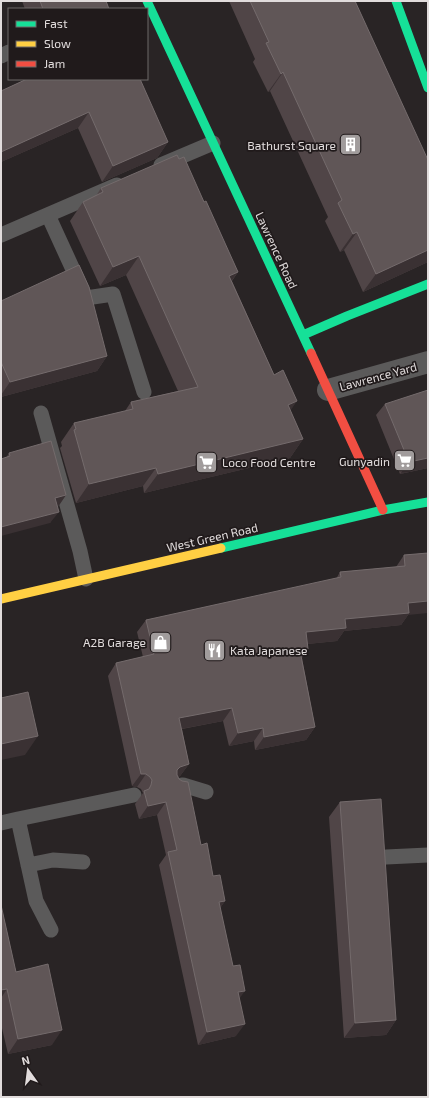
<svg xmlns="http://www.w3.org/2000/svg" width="429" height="1098" viewBox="0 0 429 1098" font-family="'Exo 2',sans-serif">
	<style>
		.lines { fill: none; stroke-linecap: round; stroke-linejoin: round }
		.lane { stroke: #5b5a5a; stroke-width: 15 }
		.street { stroke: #5b5a5a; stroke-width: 22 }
		.fast { stroke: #16e098; stroke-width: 9 }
		.slow { stroke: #ffcf43; stroke-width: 9 }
		.jam { stroke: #f24e42; stroke-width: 9 }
		.wall { fill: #504547 }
		.shaded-wall { fill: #3a3133 }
		.building { fill: #605657; stroke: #746b6c }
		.labels { text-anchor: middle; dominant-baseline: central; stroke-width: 3.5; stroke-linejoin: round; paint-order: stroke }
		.poi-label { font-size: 12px; fill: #e1dcdc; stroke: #201a1b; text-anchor: end }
		.street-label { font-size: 12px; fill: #e1dcdc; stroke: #201a1b }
	</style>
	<rect width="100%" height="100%" fill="#292425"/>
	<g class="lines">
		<path class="lane" d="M1 56 9 52
			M161 165 213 143
			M48 215 86 298 113 294 144 392
			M1 235 117 185
			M41 413 80 551 86 579
			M177 786 183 785 206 792
			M18 819 134 795
			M1 823 18 819 36 901 51 930
			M386 857 428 855
			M28 865 53 860 83 862"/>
		<path class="street" d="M328 390 428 362"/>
		<path class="fast" d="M147 1 311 353
			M396 1 428 88
			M303 335 347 316 428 284
			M221 548 383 510 428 502"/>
		<path class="slow" d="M1 599 221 548"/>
		<path class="jam" d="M311 353 383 510"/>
	</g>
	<path class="wall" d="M22 1H106L109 9H25Z
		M229 1H355L428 262 363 292 344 250 340 252 325 221 328 217 270 91 268 92 253 62 255 59Z
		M27 79 168 142 157 158 102 182 78 128 1 162V91Z
		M179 159 204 202 238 272 232 281 303 439 290 458 144 493 143 486 76 503 60 448 62 446 61 442 74 423 125 411 131 402 178 391 126 275 100 286 70 221 83 202 96 196 101 188Z
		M1 301 107 356 97 371 1 397Z
		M385 404 428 468 400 474 376 415Z
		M9 453 66 495 57 507 50 523 6 458Z
		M428 553 408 615 401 625 344 631 337 641 307 644 302 658 315 727 306 740 255 750 254 741 229 746 223 721 182 729 189 764 180 776 178 777 201 845 213 876 225 901 220 908 240 999 236 1036 198 1045 159 865 166 855 157 815 139 819 135 804 143 793 141 789 137 787 132 786 108 676 116 663 143 657 137 632 146 620 336 579 340 572 396 567 404 555Z
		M340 802 396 1020 386 1035 344 1038 329 817Z
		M1 905 16 972 52 1045 8 1054 1 1024Z"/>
	<path class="shaded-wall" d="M283 72 270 91 268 92 281 74Z
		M89 112 78 128 1 162V152Z
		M168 142 157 158 102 182 113 166Z
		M357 232 344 250 340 252 353 234Z
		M428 250V262L363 292 376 274Z
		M139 256 126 275 100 286 113 267Z
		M238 272 224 291 229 276Z
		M107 356 97 371 1 397V395L10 382Z
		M297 401 284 420 288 405Z
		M303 439 290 458 144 493 158 474Z
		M428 458V468L400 474 409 462Z
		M156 468 143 486 76 503 89 484Z
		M66 495 58 507 47 510 55 498Z
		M59 512 50 523 1 536V527Z
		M428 601V613L408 615 401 625 344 631 337 641 297 645 306 632 345 619 408 603Z
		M308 649 299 662 300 651Z
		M232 708 223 721 170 731 179 718Z
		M315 727 306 740 255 750 264 737Z
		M263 728 254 741 229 746 238 733Z
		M38 736 25 755 1 760V744Z
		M189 764 180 776 171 779 180 767Z
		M141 774H146L137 787 132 786Z
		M166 802 157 815 139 819 148 806Z
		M225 901 217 913 219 902Z
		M7 989 1 998V990Z
		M245 991 236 1003 238 992Z
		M396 1020 386 1035 344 1038 355 1023Z
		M245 1024 236 1036 198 1045 207 1032Z
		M62 1030 52 1045 8 1054 18 1039Z"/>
	<path class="building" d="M40 1H106L109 9H43Z
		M250 1H355L428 160V250L376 274 357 232 353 234 338 203 342 200 283 72 281 74 266 43 269 42Z
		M27 79H140L168 142 113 166 89 112 1 152V91Z
		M177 155 179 159 184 157 204 202 206 201 238 272 229 276 274 375 283 370 297 401 288 405 303 439 158 474 156 468 89 484 74 430 76 429 74 423 133 409 131 402 198 387 139 256 113 267 83 202 103 192 101 188Z
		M79 265 89 287 107 356 10 382 1 362V301Z
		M428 390V458L409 462 385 404Z
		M51 441 66 495 55 498 59 512 1 527V459L10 456 9 453Z
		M428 553V601L408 603 409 613 345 619 346 628 306 632 308 649 300 651 315 727 264 737 263 728 238 733 232 708 179 718 189 764 180 767 177 770V775L179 779 182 781 188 782 201 845 207 843 213 876 220 875 225 901 219 902 233 966 240 965 245 991 238 992 245 1024 207 1032 168 852 177 850 166 802 148 806 144 791 149 789 151 785 152 780 150 777 146 774H141L116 663 154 654 146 620 341 577 340 572 405 566 404 555Z
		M28 692 38 736 1 744V698Z
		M381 799 396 1020 355 1023 340 802Z
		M1 905 16 972 48 964 62 1030 18 1039 7 989 1 990Z"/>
	<defs>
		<symbol id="building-square" viewBox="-11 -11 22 22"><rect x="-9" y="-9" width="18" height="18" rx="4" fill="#a19c9c" stroke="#201a1b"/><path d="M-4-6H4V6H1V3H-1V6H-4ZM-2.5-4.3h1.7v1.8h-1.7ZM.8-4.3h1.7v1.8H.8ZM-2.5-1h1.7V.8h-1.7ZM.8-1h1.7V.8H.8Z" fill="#fff"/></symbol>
		<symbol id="supermarket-square" viewBox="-11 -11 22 22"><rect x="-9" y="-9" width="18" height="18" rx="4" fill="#a19c9c" stroke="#201a1b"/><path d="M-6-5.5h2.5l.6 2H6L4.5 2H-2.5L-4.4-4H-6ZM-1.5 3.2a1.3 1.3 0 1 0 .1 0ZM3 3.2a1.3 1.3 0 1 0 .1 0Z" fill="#fff"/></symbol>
		<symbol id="shop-square" viewBox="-11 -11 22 22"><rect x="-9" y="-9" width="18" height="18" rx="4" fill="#a19c9c" stroke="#201a1b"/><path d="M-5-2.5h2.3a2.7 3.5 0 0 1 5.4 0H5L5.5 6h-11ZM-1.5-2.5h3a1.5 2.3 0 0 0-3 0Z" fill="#fff"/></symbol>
		<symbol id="restaurant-square" viewBox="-11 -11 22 22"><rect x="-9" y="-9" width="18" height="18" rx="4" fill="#a19c9c" stroke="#201a1b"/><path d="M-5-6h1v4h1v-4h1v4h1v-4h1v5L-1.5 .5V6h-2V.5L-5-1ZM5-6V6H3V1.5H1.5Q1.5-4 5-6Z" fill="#fff"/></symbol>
	</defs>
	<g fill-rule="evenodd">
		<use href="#building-square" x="338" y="132" width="25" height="25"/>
		<use href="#supermarket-square" x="392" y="448" width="25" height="25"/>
		<use href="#supermarket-square" x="194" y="450" width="25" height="25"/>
		<use href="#shop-square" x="148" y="630" width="25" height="25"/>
		<use href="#restaurant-square" x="202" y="638" width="25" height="25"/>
	</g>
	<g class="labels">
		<g class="poi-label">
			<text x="336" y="145">Bathurst Square</text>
			<text x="390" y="461">Gunyadin</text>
			<text x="222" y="462" text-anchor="start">Loco Food Centre</text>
			<text x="146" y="642">A2B Garage</text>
			<text x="230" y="650" text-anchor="start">Kata Japanese</text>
		</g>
		<g class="street-label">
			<text transform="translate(277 250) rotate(65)">Lawrence Road</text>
			<text transform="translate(378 376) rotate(-15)">Lawrence Yard</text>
			<text transform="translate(212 537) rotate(-13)">West Green Road</text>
		</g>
	</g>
	<rect width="429" height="1098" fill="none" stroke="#e1dcdc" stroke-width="4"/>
	<rect x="8" y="8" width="140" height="72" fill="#201a1b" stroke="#6d6868"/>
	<rect x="16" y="21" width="20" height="6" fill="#16e098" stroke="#6d6868"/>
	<text x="44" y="28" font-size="12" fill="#e1dcdc">Fast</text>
	<rect x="16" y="41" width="20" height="6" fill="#ffcf43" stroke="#6d6868"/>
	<text x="44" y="48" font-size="12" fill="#e1dcdc">Slow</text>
	<rect x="16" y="61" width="20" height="6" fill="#f24e42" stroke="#6d6868"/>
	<text x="44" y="68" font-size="12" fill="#e1dcdc">Jam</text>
	<g transform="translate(28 1070) rotate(346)" stroke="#201a1b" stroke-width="3" paint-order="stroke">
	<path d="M0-3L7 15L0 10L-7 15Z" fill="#e1dcdc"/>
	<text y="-6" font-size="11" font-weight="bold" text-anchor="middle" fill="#e1dcdc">N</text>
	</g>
</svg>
